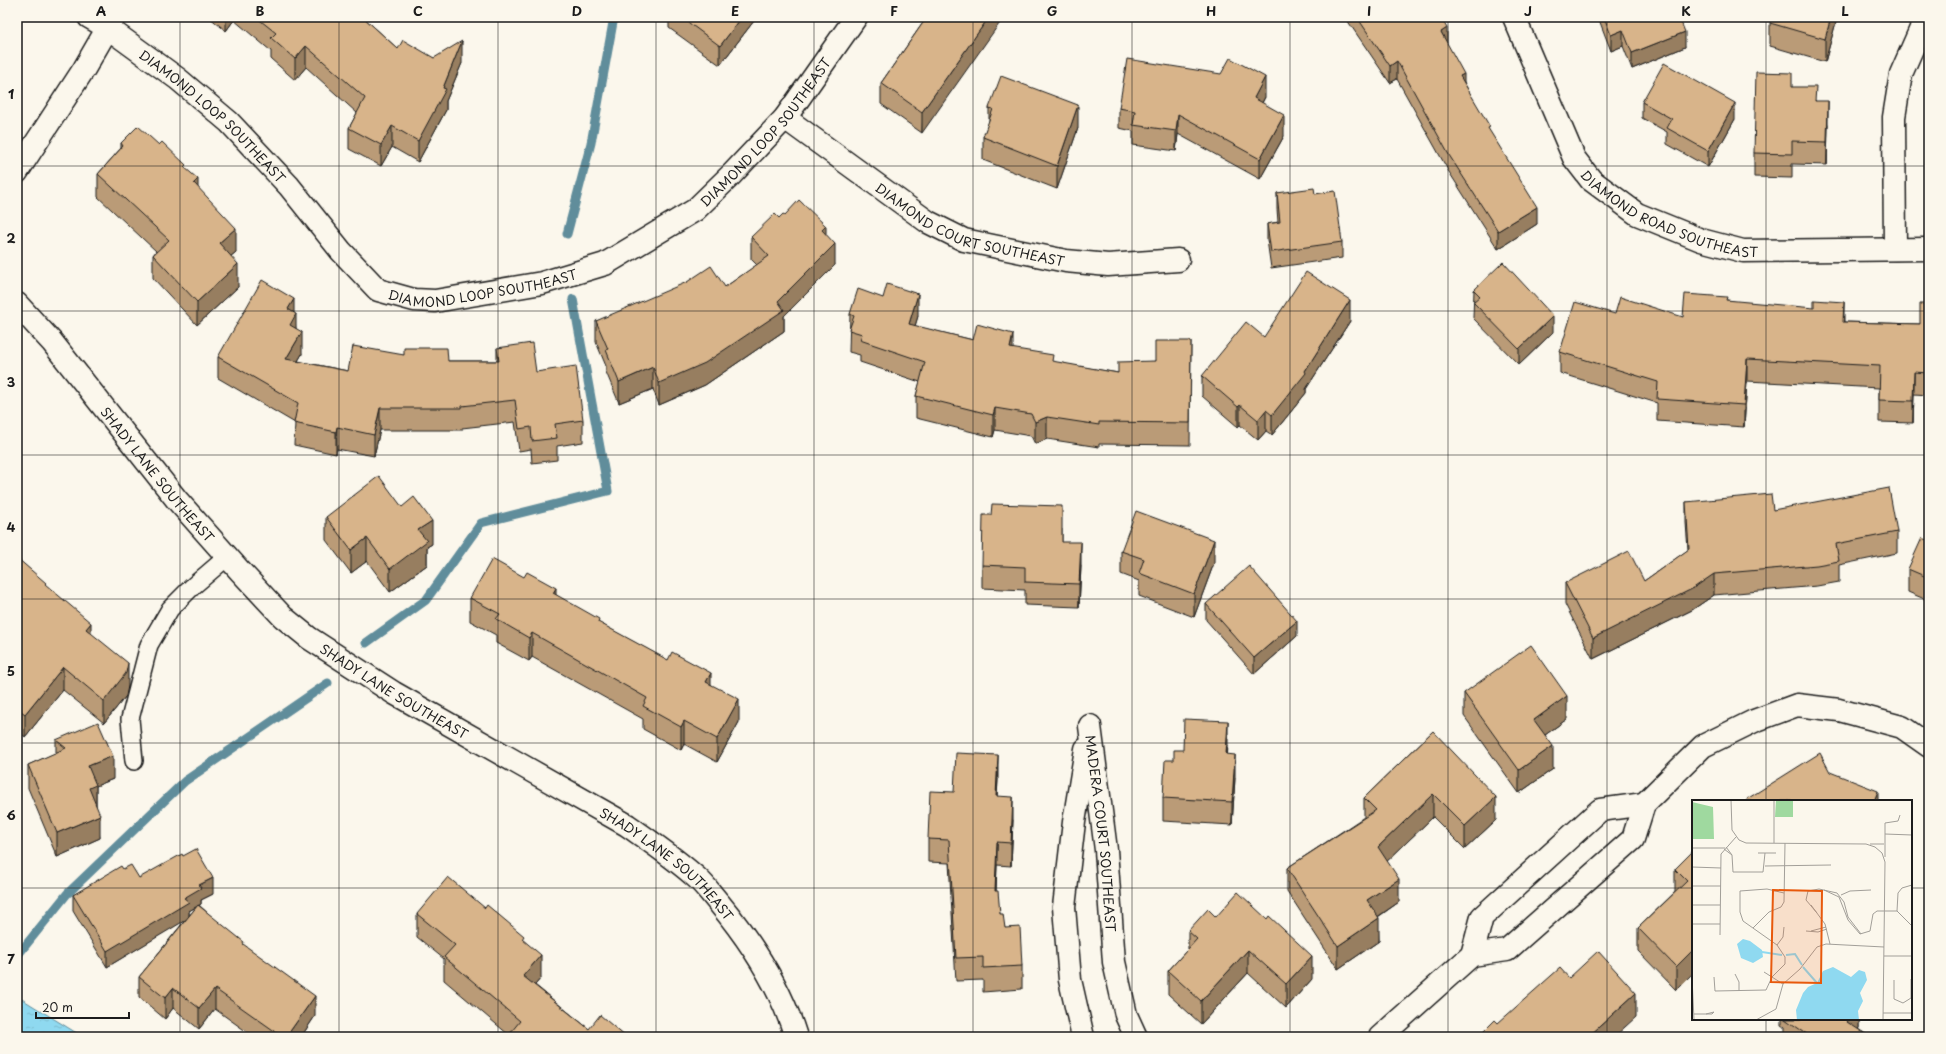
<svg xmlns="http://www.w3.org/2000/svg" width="1946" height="1054" viewBox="0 0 1946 1054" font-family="'Playpen Sans',sans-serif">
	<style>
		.water { fill: url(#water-ripples); stroke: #618d9b }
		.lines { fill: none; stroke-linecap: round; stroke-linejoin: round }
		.stream { stroke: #618d9b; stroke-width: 9 }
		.lane-casing { stroke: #1c1c1c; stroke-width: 20 }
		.street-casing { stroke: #1c1c1c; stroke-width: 25 }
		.secondary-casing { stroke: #1c1c1c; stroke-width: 25 }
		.lane { stroke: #fbf7ec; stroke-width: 17 }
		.street { stroke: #fbf7ec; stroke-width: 22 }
		.secondary { stroke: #fbf7ec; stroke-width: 22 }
		.wall { fill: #ba9b77; stroke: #1c1c1c; fill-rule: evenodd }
		.shaded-wall { fill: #977e61; stroke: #1c1c1c }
		.building { fill: #d8b48a; stroke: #1c1c1c }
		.grid { fill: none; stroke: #1c1c1c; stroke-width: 1; stroke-opacity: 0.55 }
		.labels { text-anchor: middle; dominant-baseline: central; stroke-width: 3; stroke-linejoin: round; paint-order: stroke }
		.street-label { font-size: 13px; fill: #1c1c1c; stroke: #fbf7ec }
		.inset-river { fill: none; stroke: #8fd9f0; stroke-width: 2 }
		.inset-road { fill: none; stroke: #a29f99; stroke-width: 1 }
		.view { fill: #e8590c; fill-opacity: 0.15; stroke: #e8590c; stroke-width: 2 }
		.inset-edge { fill: none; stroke: #1c1c1c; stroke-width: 2 }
		.neatline { fill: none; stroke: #1c1c1c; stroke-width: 1.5 }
		.grid-label { font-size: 13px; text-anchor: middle; font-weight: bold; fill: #1c1c1c }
	</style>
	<defs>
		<pattern id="water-ripples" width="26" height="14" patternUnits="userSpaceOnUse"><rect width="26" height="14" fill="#8fd9f0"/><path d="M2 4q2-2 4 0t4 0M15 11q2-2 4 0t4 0" fill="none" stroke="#7bbacd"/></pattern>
	</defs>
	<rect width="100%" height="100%" fill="#fbf7ec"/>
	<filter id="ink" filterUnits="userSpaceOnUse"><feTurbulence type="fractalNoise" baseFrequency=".025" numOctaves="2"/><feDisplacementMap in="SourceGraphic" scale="8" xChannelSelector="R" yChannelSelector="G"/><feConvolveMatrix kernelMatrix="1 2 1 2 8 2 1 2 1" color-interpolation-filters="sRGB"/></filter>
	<g filter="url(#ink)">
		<path class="water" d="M17 996 83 1037H17Z"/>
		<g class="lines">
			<path class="stream" d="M567 234 591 143 614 17
				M366 643 426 600 481 523 608 491 573 299
				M17 956 67 894 185 781 328 683"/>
			<defs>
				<path id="lane" d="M134 761 130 719 149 645 170 609 192 587 227 557"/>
				<g id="street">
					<path id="s1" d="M89 17 108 28 178 79 229 122 289 186 341 251 378 290 414 300 435 301 542 283 605 264 695 210 732 174 785 118 856 17"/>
					<path id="s2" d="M1514 17 1574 158 1591 180 1637 214 1701 240 1743 251 1929 249"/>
					<path id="s3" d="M785 118 928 222 964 240 1066 261 1108 265 1178 260"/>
					<path d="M17 172 84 69 114 17"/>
					<path d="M1895 249 1894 117 1901 74 1926 17"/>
					<path id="s4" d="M1090 726 1106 850 1114 962 1126 1015 1136 1037"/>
					<path d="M1472 955 1482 917 1600 810 1644 804"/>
					<path d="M1083 1037 1070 980 1064 907 1074 822 1086 749"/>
					<path d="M1380 1037 1472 955 1507 950 1633 839 1644 804 1703 746 1754 721 1797 705 1839 710 1902 727 1929 746"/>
				</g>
				<g id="secondary">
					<path id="s5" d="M17 304 52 342 177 500 240 571 283 617 309 638 394 693 627 825C651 842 675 858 697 878 705 885 712 895 719 903 752 943 781 988 796 1037"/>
				</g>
			</defs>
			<use href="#lane" class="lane-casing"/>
			<use href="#street" class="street-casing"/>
			<use href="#secondary" class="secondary-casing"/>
			<use href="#lane" class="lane"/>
			<use href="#street" class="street"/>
			<use href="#secondary" class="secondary"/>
		</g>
		<path class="wall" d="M209 17H363L398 49 434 58 462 63 446 101V110L418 162 392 147 381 166 349 149V128L357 113 306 67 295 80 271 59V51L234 20 226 31Z
			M669 17H757L720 65 669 28Z
			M927 17 922 133 881 104V83Z
			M1345 17H1440L1447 44 1464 82 1537 224 1498 249 1449 172 1397 79 1390 83Z
			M1598 17H1679L1685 47 1632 69 1623 46 1611 51Z
			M1760 17H1836V22L1825 62 1770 46V23L1771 20Z
			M1792 87 1816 101 1828 124 1827 165 1792 164V178L1754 177V153Z
			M1265 97 1262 103 1284 136 1260 179 1178 134 1176 151 1133 145V131L1119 128V108Z
			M1642 102 1735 119 1708 167 1667 144V132L1642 118Z
			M989 108 1078 128 1057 189 983 160V137L989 122Z
			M121 143 159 145 186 169 236 252 231 256 238 287 197 325 153 278V255L156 251 98 197V174L121 148Z
			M1277 193 1315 194 1342 242V258L1271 268 1267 240V224L1278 222 1277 209Z
			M785 215 826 234 835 265 784 316V331L705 385 659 405 653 389 619 403 606 372V366L596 342V321L725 287 757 265 751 259V237L779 218Z
			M1474 290 1553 332 1519 365 1473 318Z
			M883 298 918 316 915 326 973 340 1013 349 1053 362 1118 373 1155 361 1191 341 1190 445 1099 444V447L1047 439 1035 444 1031 436 995 430 993 437 916 418V396L920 382 860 362V355L849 352 850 314Z
			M1727 300 1844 322 1920 324 1929 304V395L1914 394 1913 423 1879 422V388L1747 381 1744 427 1657 421V403L1560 373V352L1683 317Z
			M294 313 296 329 302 354 298 361 348 371 404 355 448 361H497V348L536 372 583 420V442L557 446V460L532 463 531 449 519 451 515 422 462 428V430H380L374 456 337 449 336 454 294 445 295 423 218 378V357Z
			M1350 321 1306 389V393L1272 435 1266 431 1258 440 1240 425 1238 427 1202 396V376L1264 337Z
			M1686 502 1773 510 1897 532V553L1839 565V582L1817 586 1714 595 1692 610 1593 659 1565 604V583L1644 581 1688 550 1686 523Z
			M402 507 432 544 427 547V565L390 592 367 561 351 573 326 540V517Z
			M1062 529V542L1081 566 1079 607 1025 605V590L982 588V565Z
			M1929 541V601L1908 592V569Z
			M1121 551 1214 563 1194 617 1139 596V581L1121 574Z
			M17 558 46 586 91 634 128 686 126 696 104 723 63 690 25 737 17 730Z
			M556 595 599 623 711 684 739 722 717 762 684 744 681 750 643 729V719L532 657 529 661 496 643V635L470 621V598Z
			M1206 604 1297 636 1254 674 1206 620Z
			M1464 693 1567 719 1545 735 1553 769 1519 793 1464 716Z
			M1433 731 1496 820 1465 849 1433 817 1387 861 1399 902 1378 917 1379 941 1338 969 1287 891V868L1364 817V798Z
			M56 740 113 779 96 786V805L100 838 57 857 28 788V765L56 753Z
			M1228 745 1227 754 1235 778 1232 825 1163 821V798L1174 760 1183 750Z
			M998 779 997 796 1013 820 1011 866 997 865 996 891 1000 914 1005 928 1022 966V989L983 992V980L956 981 949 863 928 862V839L954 792Z
			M1693 851 1676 990 1638 951V928L1675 892V869Z
			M123 869 139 878 213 894 201 900V904L199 905 244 946 315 1016 301 1037H254L215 1009 199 1029 173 1008 165 1019 139 997V977L186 919 107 967 73 911V895ZM197 906 189 916V911Z
			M485 908 524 941 541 978 535 985 589 1029 509 1035 444 980V959L417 937V914Z
			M1216 917 1312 979 1286 1008 1248 973 1201 1024 1168 994V971L1188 949V931Z
			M1782 1019H1859V1028L1858 1029 1870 1037H1785V1027L1782 1025Z"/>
		<path class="shaded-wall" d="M226 17H234V20L226 31Z
			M742 17H757L720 65V46Z
			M989 17H1004L922 133V112Z
			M1831 17H1836V22L1825 62V39Z
			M1447 28V45L1441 32Z
			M1623 30V46L1611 51V35Z
			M1685 32V47L1632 69V53Z
			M462 41V63L446 101V110L418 162V141L443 88Z
			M306 46V67L295 80V59Z
			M1397 61V79L1390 83V66Z
			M1464 74V92L1460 76Z
			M1265 77V97L1254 118V98Z
			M1828 101V124L1827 165V142Z
			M1735 103V119L1708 167V151Z
			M1078 105V128L1057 189V166Z
			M1178 114V134L1176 151V131Z
			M1284 115V136L1260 179V159Z
			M392 126V147L381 166V145Z
			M198 179V202L194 183Z
			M1537 207V224L1498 249V231Z
			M826 226V248L822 230Z
			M236 228V252L219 266V243Z
			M835 244V265L784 316V331L705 385 659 405V383L778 301Z
			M238 264V287L197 325V302Z
			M918 294V316L909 346V324Z
			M294 299V317L296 314V336L290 347 288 309Z
			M1350 300V321L1306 389V393L1272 435V415L1305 371Z
			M1844 302V324L1843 322Z
			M1553 316V332L1519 365V349Z
			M302 332V354L286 381V359Z
			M1013 334V356L1010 348Z
			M1747 359V381L1744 427V405Z
			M653 367V389L619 403V382Z
			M1914 372V394L1913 423V401Z
			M1240 405V425L1238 427V407Z
			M380 408V430L374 456V435Z
			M995 408V430L993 437V415Z
			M1266 410V431L1258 440V420Z
			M1047 417V439L1035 444V422Z
			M337 427V449L336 454V432Z
			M432 521V544L427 547V565L390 592V569L418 530Z
			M367 538V561L351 573V550Z
			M1214 540V563L1194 617V594Z
			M1081 542V566L1079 607V584Z
			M1714 574V595L1692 610 1593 659V638Z
			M556 588V611L553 593Z
			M1297 621V636L1254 674V658Z
			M91 623V645L86 629Z
			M532 633V657L529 661V638Z
			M128 663V686L126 696 104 723V701Z
			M63 667V690L25 737V714Z
			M711 673V696L706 682Z
			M1567 696V719L1534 743V720Z
			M739 699V722L717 762V739Z
			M684 721V744L681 750V727Z
			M1228 721V745L1226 777V754Z
			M1553 746V769L1519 793V770Z
			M998 755V779L996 819V796Z
			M1235 755V778L1232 825V802Z
			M113 756V779L96 786V808L89 811 88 766Z
			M1878 791V801H1874Z
			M1433 794V817L1378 870V847Z
			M1013 797V820L1011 866V843Z
			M1496 797V820L1465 849V826Z
			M100 815V838L57 857V833Z
			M997 842V865L995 914V891Z
			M213 878V894L201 900V904L189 911V918L107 967V951L199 885Z
			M1399 879V902L1367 924V900Z
			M1379 918V941L1338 969V946Z
			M1248 950V973L1201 1024V1001Z
			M1693 950V973L1676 990V967Z
			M541 955V978L523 999V976Z
			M1312 956V979L1286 1008V984Z
			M173 988V1008L165 1019V998Z
			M215 989V1009L199 1029V1008Z
			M1636 993V1017L1614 1037H1588Z
			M315 996V1016L301 1037H286Z
			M1849 1019H1859V1028L1853 1037 1847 1022Z"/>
		<path class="building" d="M256 17H363L398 49 403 40 434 58 462 41 443 88 446 89 418 141 392 126 381 145 349 128 365 98 306 46 295 59 271 38 276 33Z
			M681 17H742L720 46Z
			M927 17H989L922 112 881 83Z
			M1357 17H1440L1447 28 1441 32 1464 74 1460 76 1490 127 1488 128 1537 207 1498 231 1449 155 1397 61 1390 66Z
			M1604 17H1679L1685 32 1632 53 1623 30 1611 35Z
			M1772 17H1831L1825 39 1770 23Z
			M1230 58 1265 77 1254 98 1284 115 1260 159 1178 114 1176 131 1133 125 1135 111 1119 108 1127 59 1221 74Z
			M1664 63 1735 103 1708 151 1667 128 1672 119 1642 102Z
			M1756 72 1792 73V87H1816L1815 101H1828L1827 142 1792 141V154L1754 153Z
			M1001 76 1078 105 1057 166 983 137 993 109 989 108Z
			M138 126 159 145 162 142 186 165 184 167 198 179 194 183 236 228 219 243 238 264 197 302 153 255 169 240 98 174 123 146 121 143Z
			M1314 188 1315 194 1335 191 1342 242 1271 252 1267 224 1280 222 1277 193Z
			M799 200 826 226 822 230 835 244 778 301 784 310 705 363 659 383 653 367 619 382 606 350 608 349 596 321 687 282 711 266 725 287 769 256 751 237 775 214 779 218 783 214 785 215Z
			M1503 262 1553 316 1519 349 1473 302 1480 296 1474 290Z
			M1306 272 1350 300 1305 371 1306 373 1272 415 1266 410 1258 420 1240 405 1238 407 1202 376 1246 322 1264 337Z
			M262 280 294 299 288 309 296 314 290 325 302 332 286 359 348 371 353 346 404 355V348H447L448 361H499L497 348 532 343 536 372 576 366 583 420 555 424 557 438 532 441 531 427 519 429 515 400 462 406V408H380L374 435 337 427 336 432 294 423 298 403 218 357Z
			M887 284 918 294 909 324 973 340 977 324 1013 334 1010 348 1053 355 1052 361 1118 373V362L1155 361V341H1191L1190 423 1099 422V425L1047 417 1035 422 1031 414 995 408 993 415 916 396 925 362 860 340 862 334 849 330 854 316 850 314 858 289 883 298Z
			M1685 294 1727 297 1726 300 1814 308V300L1844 302 1843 322 1920 324V304H1929V373L1914 372 1913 401 1879 400 1880 366 1747 359 1744 405 1657 399 1658 382 1560 352 1575 302 1615 314 1620 297 1683 317Z
			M379 476 402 507 414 497 432 521 418 530 427 541 390 569 367 538 351 550 326 517Z
			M1889 488 1897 532 1836 544 1839 561 1817 565 1714 574 1692 589 1593 638 1565 583 1629 551 1644 581 1689 549 1686 502 1771 494 1773 510Z
			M992 504 1062 506V542H1081L1079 584 1025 582V567L982 565 983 515H991Z
			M1136 511 1214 540 1194 594 1139 573 1144 559 1121 551Z
			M1922 538 1929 541V578L1908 569Z
			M17 558 46 583 45 584 91 623 86 629 128 663 126 673 104 701 63 667 25 714 17 708Z
			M492 559 524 577 527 572 556 588 553 593 599 619 598 622 668 660 672 652 711 673 706 682 739 699 717 739 684 721 681 727 643 706 647 698 532 633 529 638 496 619 500 614 470 598Z
			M1249 566 1297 621 1254 658 1206 604Z
			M1531 645 1567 696 1534 720 1553 746 1519 770 1464 693Z
			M1184 719 1228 721 1226 754 1235 755 1232 802 1163 798 1165 760H1174V750H1183Z
			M98 722 113 756 88 766 96 785 89 788 100 815 57 833 28 765 66 748 56 740Z
			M1433 731 1496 797 1465 826 1433 794 1378 847 1399 879 1367 900 1379 918 1338 946 1287 868 1376 810 1364 798Z
			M956 753 998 755 996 796 1013 797 1011 843 997 842 995 891H998L1000 914H1003L1005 928 1020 927 1022 966 983 968V957L956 958 949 840 928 839 930 791 954 792Z
			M1820 753 1830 772 1878 791 1874 801H1748L1747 799Z
			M196 849 213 878 199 885 201 888 184 898 189 902 107 951 73 895 121 866 123 869 131 865 139 878 182 854 183 856Z
			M1693 851V950L1676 967 1638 928 1687 881 1675 869Z
			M448 877 485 908 487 905 524 936 522 939 541 955 523 976 589 1029 600 1015 626 1037H507L520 1021 444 957 455 945 417 914Z
			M1238 892 1267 919 1269 916 1312 956 1286 984 1248 950 1201 1001 1168 971 1197 939 1188 931 1208 909 1216 917Z
			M198 905 244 942 243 944 315 996 286 1037H283L215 989 199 1008 173 988 165 998 139 977Z
			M1598 951 1636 993 1588 1037H1478L1495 1020 1498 1023 1560 968 1569 978Z
			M1785 1019H1849L1847 1022 1870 1037H1811Z"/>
	</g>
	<path class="grid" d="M180 17V1037M339 17V1037M498 17V1037M656 17V1037M814 17V1037M973 17V1037M1132 17V1037M1290 17V1037M1448 17V1037M1607 17V1037M1766 17V801M17 166H1929M17 311H1929M17 455H1929M17 599H1929M17 743H1929M17 888H1693M1911 888H1929M1766 1019V1037"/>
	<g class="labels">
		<g class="street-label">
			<text stroke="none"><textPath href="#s1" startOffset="159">DIAMOND LOOP SOUTHEAST</textPath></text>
			<text stroke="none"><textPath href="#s1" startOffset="843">DIAMOND LOOP SOUTHEAST</textPath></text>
			<text stroke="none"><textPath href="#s2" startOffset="268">DIAMOND ROAD SOUTHEAST</textPath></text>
			<text stroke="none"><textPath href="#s3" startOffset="217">DIAMOND COURT SOUTHEAST</textPath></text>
			<text stroke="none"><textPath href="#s1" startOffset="507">DIAMOND LOOP SOUTHEAST</textPath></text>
			<text stroke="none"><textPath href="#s5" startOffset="221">SHADY LANE SOUTHEAST</textPath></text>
			<text stroke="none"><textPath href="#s5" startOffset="545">SHADY LANE SOUTHEAST</textPath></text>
			<text stroke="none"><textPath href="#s4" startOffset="108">MADERA COURT SOUTHEAST</textPath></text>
			<text stroke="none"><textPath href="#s5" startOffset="869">SHADY LANE SOUTHEAST</textPath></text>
		</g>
	</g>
	<g transform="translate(1692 800)">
		<rect width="220" height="220" fill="#fbf7ec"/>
		<path d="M84 0H101V17H83ZM0 2 21 7 22 39H0Z" fill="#9fd99f"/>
		<path d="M51 139 58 141 70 150 71 157 61 163 49 158 45 144ZM141 167 159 177 167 170 173 172 175 180 168 193 171 201 166 211 167 220H105L104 210 111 193 116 187 125 183 131 171Z" fill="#8fd9f0"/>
		<path class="inset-river" d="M70 152 90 155M94 155 103 154 110 165M111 167 125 183"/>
		<path class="inset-road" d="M39 0 40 30 47 40 54 43 174 44 183 47 190 53 193 62 191 220M193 34 220 35M82 43V0M178 44H192M0 48H33M32 49 40 55 34 47M66 53H84M40 55 41 72H71L73 53M193 57V23L206 21 208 15M73 66 139 65M0 67 29 68M0 86H29M132 90 147 97 156 120 168 134 178 131 181 114 185 111H205M149 95 158 91 179 90M0 105H28M119 105 133 124 138 144M205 111 206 93 210 88 220 85M205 111 220 126M125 113 114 100 116 91 127 89 145 93 152 102 156 117 169 134M0 124H28M61 128 77 112 89 107 92 102 93 43M114 131 126 132 135 129M119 131 134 127M28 135 29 54 44 37M85 145 91 137 92 127M192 156H220M72 172 91 184M43 174 47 182V191M0 177 2 220M22 177 23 191 74 190 80 177 93 164V157L85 145 51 121 48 112V91L75 89 92 93M202 180V199L211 203 219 198V179M191 213H220M2 214H20L22 212 14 214M64 220 84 209 91 184 108 169 125 147 134 144 192 147"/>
		<path class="view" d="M81 90 130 91 129 183 79 182Z"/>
		<rect width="220" height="220" class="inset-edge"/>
	</g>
	<rect width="1946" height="1054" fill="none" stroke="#fbf7ec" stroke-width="44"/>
	<path d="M36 1012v6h93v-6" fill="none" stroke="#1c1c1c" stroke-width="2"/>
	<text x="42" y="1012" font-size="12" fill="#1c1c1c" stroke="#fbf7ec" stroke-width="3" paint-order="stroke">20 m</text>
	<rect x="22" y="22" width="1902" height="1010" class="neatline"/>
	<g class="grid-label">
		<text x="101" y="16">A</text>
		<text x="260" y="16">B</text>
		<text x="418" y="16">C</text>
		<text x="577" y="16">D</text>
		<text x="735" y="16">E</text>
		<text x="894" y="16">F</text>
		<text x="1052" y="16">G</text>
		<text x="1211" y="16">H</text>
		<text x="1369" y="16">I</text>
		<text x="1528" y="16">J</text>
		<text x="1686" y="16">K</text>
		<text x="1845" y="16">L</text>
		<text x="11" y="99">1</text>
		<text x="11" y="243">2</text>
		<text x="11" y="387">3</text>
		<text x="11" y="532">4</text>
		<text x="11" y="676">5</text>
		<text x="11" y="820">6</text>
		<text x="11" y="964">7</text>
	</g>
</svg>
